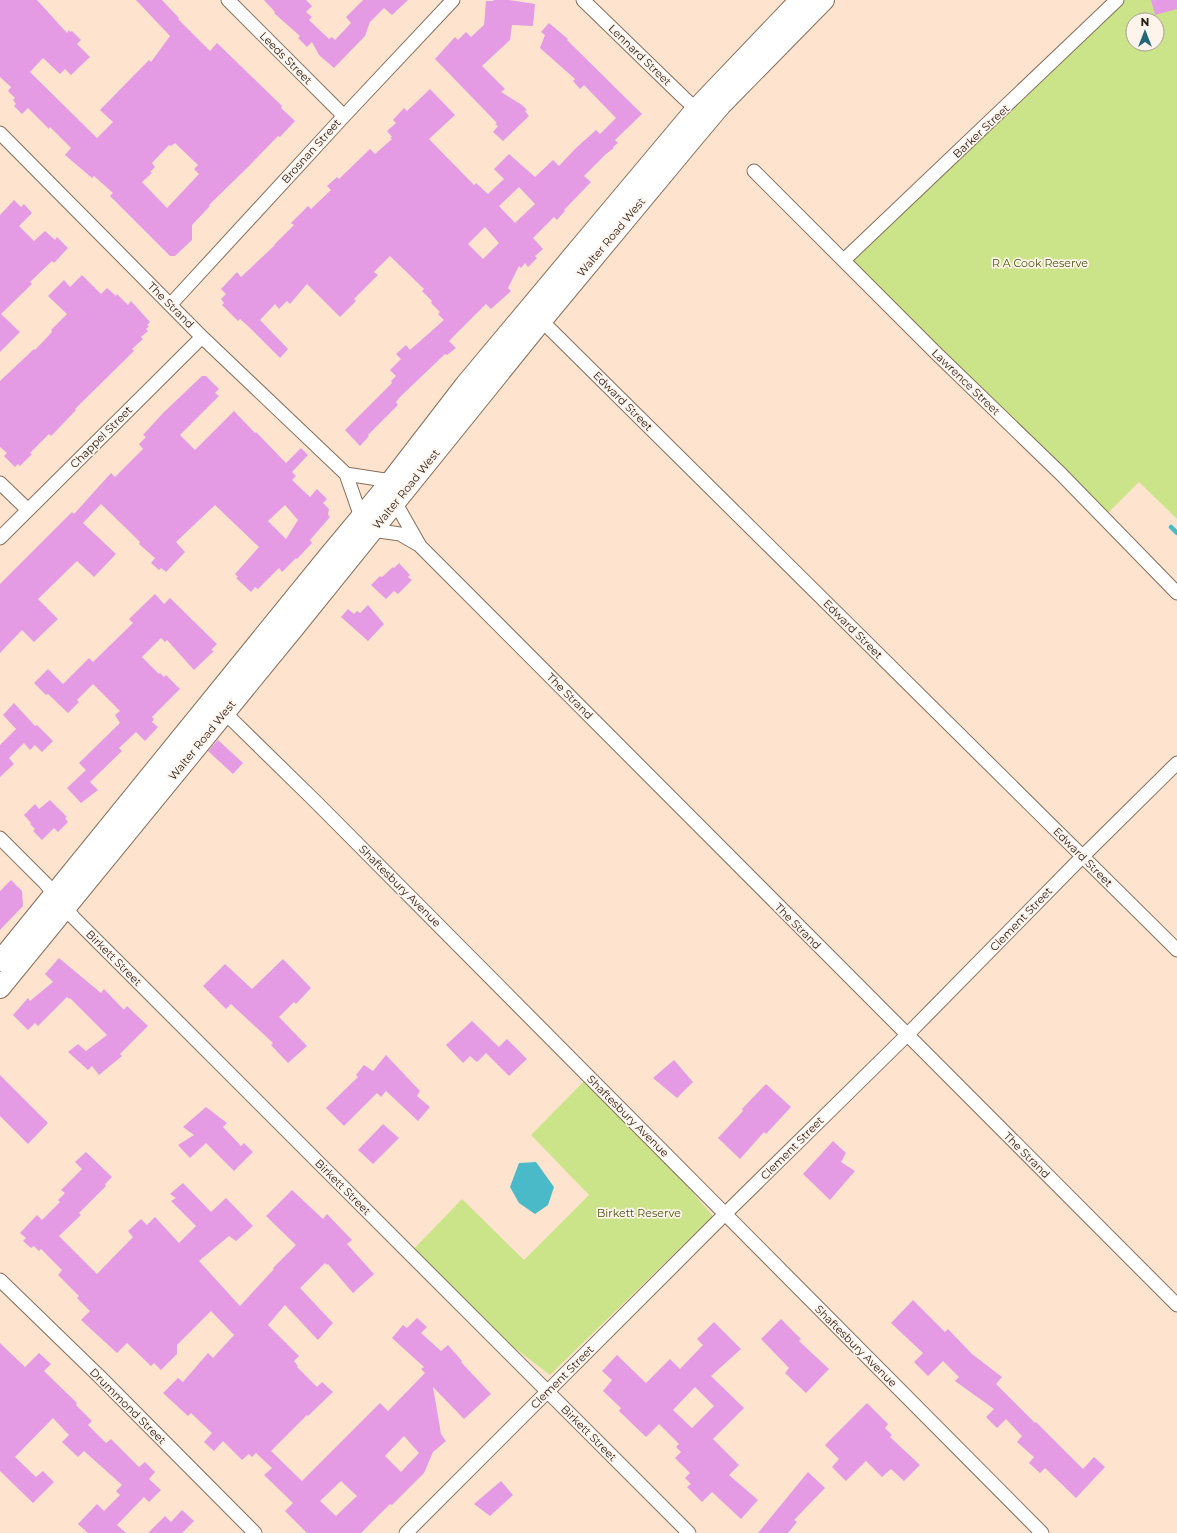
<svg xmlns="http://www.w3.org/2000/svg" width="1177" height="1533" viewBox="0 0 1177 1533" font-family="Montserrat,sans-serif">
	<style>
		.green { fill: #cbe48a; fill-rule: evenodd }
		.water { fill: #4ab9c8 }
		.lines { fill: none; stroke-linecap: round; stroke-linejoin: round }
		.stream { stroke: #4ab9c8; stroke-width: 4.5 }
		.building { fill: #e49be3; fill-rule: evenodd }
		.street-casing { stroke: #856e5b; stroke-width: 15 }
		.primary-casing { stroke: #856e5b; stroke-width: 22 }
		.street { stroke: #fff; stroke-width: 13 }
		.primary { stroke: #fff; stroke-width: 20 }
		.labels { text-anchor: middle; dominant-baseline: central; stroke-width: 3.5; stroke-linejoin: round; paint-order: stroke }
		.street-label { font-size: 11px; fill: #251c15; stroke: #fff4ec }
		.park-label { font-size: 11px; fill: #47560e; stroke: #fff4ec }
	</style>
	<rect width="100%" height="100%" fill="#fee4cf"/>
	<path class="green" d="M1116 0H1177V519L1139 482 1103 518 844 260ZM1133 20H1157V44H1133Z
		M589 1076 615 1103 713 1216 550 1375 471 1315 410 1253 462 1199 524 1260 589 1195 531 1135Z"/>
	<path class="water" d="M536 1162 554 1187 548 1205 535 1214 519 1203 510 1187 519 1163Z"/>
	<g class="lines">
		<path class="stream" d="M1171 527 1177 533"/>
	</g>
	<path class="building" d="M0 0H37L67 33 69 30 70 32 72 31 81 40 77 44 90 57 71 75 65 69 60 74 43 58 30 72 97 138 113 122 100 110 149 60 151 62 170 36 136 0H162L179 18 178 19 210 51 217 43 282 106 281 108 295 121 280 137 278 136 249 166 209 205 210 206 192 225V240L175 256H170L110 196 113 193 94 176 92 178 65 155 71 148 50 127 49 129 28 108 22 114 14 106 16 104 13 100 15 98 8 91 11 87 0 77ZM175 143 198 165 194 169 199 174 167 208 142 182 152 173 150 172 155 167 152 163 169 145 171 146Z
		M264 0H306L312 6 306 12 312 17 309 20 329 39 332 37 335 40 351 23 346 17 363 0H408L392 15 384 8 370 22 365 36 334 68 319 55 312 42 307 47 298 38 300 36 274 13 275 12Z
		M494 0H509L535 4 533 26 512 25 510 40 482 66 505 89 501 92 522 105 527 110 525 111 529 116 503 141 493 132 498 126 495 124 497 123 435 59 455 37 458 40 466 32 471 37 484 25 486 1H493Z
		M1151 0H1177V9L1155 15Z
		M549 23 568 39 567 40 642 114 615 140 618 143 613 147 614 148 606 154 584 176 591 182 564 210 565 211 557 220 554 217 533 238 543 249 535 256 537 258 528 267 525 263 521 268 519 266 508 288 511 291 491 309 486 304 449 341 456 348 447 355 445 354 400 397 396 402 398 405 368 435 369 436 360 446 345 430 392 383 391 381 396 376 390 370 401 359 396 354 406 345 410 350 444 320 438 314 440 312 431 303 432 301 422 291 424 289 390 256 374 272 378 275 354 299 356 301 340 317 307 284 290 304 287 301 279 309 275 304 260 320 288 349 280 358 248 326 240 319 238 321 222 305 224 303 221 299 226 294 221 289 237 272 241 277 275 245H274L294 225 291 223 308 206 311 209 331 190 327 186 337 177 339 179 370 149 375 154 392 139 390 138 392 137 387 131 396 123 393 120 404 108 407 111 430 89 455 115 429 139 474 185 476 183 488 194 504 179 494 169 509 154 535 177 553 160 559 166 576 148 596 130 600 134 616 118 584 85 580 89 573 81 575 79 540 48 545 35 541 32ZM519 187 535 204 515 223 499 206ZM485 227 499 243 483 259 468 244Z
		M14 200 21 207 24 204 32 213 19 226 34 241 45 231 55 240 57 237 68 248 54 263 52 261 30 282 32 284 1 314 20 332 0 352V215Z
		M82 275 101 294 107 288 116 296 117 294 128 305 131 301 150 322 147 325 149 326 146 329 148 331 141 337 143 339 132 349 134 351 75 409 76 410 57 430 51 436 49 434 30 453 32 454 20 466 18 464 15 467 4 456 7 453 0 447V381L34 349 35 350 51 333 52 331 51 330 67 314 48 296 64 280 70 287Z
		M202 376H206L219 389 215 393 219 396 180 435 195 450 234 411 255 433 256 432 286 463 301 448 308 455 292 472 296 476 292 480 310 497 317 489 327 499 323 503 329 509 328 515 330 517 310 540 312 543 297 559 296 558 282 572 279 568 258 589 255 587 251 592 236 578 238 577 235 574 259 547 215 505 176 542 185 552 166 572 161 568 159 570 151 563 155 558 139 544 140 542 133 535 101 504 83 523 116 554 94 577 77 561 38 599 58 619 34 642 22 630 0 653V584L72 512 74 514 111 473 115 477 143 449 139 444 146 437 143 435 163 413ZM285 505 298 520 286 539 268 521Z
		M399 563 410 575 408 577 412 580 398 594 394 591 386 599 371 585 380 576 382 577 393 567 394 568Z
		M155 594 164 604 170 598 217 644 211 650 214 651 194 670 167 640 165 642 161 638 142 657 159 674 160 673 164 677 166 675 180 689 152 717 154 719 152 722 158 727 145 741 136 732 119 748 122 751 90 782 98 790 81 803 67 788 86 770 79 763 120 723 115 715 120 711 93 684 77 700 79 702 68 713 48 694 46 695 34 683 48 669 63 684 89 658 93 662 133 623 129 619Z
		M368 605 384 624 368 641 341 617 348 609 354 614 357 611 360 613Z
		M14 703 35 726 37 725 53 741 42 752 35 745 30 750 24 743 9 758 14 764 0 777V745L16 729 3 715Z
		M218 740 243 763 233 774 208 751Z
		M50 800 67 817 65 818 68 822 58 832 54 828 42 840 33 831 35 829 30 824 31 823 24 815 35 804 39 809Z
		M11 880 22 891 23 906 0 930V891Z
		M59 958 101 993 104 989 124 1010 127 1006 148 1026 120 1054 122 1056 99 1075 92 1066 88 1070 68 1052 78 1044 86 1051 107 1035 70 998 69 999 67 997 38 1026 35 1023 28 1030 13 1015 28 998 30 1001 53 982 45 974Z
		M283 959 311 988 296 1004 294 1002 279 1017 307 1046 288 1063 271 1045 273 1043 231 1004 226 1009 203 986 225 964 252 989Z
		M472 1021 499 1047 507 1039 527 1059 509 1076 486 1053 477 1062 470 1056 463 1063 446 1045Z
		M386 1055 420 1091 417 1096 430 1107 418 1121 386 1091 381 1097 377 1093 344 1126 326 1108 358 1077 356 1075 364 1065 373 1071Z
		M674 1060 693 1082 677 1098 653 1078Z
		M0 1075 48 1123 28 1144 0 1116Z
		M766 1084 791 1107 766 1134 764 1132 740 1159 718 1138 743 1111 742 1109Z
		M206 1107 227 1123 223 1127 241 1146 244 1143 253 1152 234 1171 206 1143 190 1158 178 1145 194 1135 183 1127Z
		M383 1124 399 1138 373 1164 358 1150Z
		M833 1141 846 1153 841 1162 855 1171 830 1200 803 1174Z
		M86 1152 112 1177 105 1184 106 1186 79 1213 81 1215 59 1236 97 1274 133 1237 128 1231 141 1219 147 1225 155 1217 179 1243 196 1226 171 1201 176 1198 170 1194 183 1183 211 1212 226 1198 253 1226 236 1241 229 1236 199 1261 240 1306 274 1269 273 1268 296 1245 266 1216 292 1190 323 1219 327 1214 352 1240 347 1244 374 1274 353 1293 328 1264 327 1265 325 1263 300 1288 333 1323 318 1340 285 1305 268 1325 299 1356 294 1361 298 1366 297 1367 317 1387 322 1382 333 1392 308 1416 307 1415 271 1451 302 1481 380 1403 388 1411 425 1373 421 1369 424 1367 392 1338 403 1325 407 1328 417 1318 427 1327 421 1333 441 1351 448 1345 462 1361 461 1362 491 1394 464 1419 433 1387 441 1434 446 1441 433 1452 424 1473 392 1505 390 1504 361 1533H307L285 1511 293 1503 264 1475 272 1468 256 1453 252 1457 249 1454 242 1460 223 1441 214 1451 204 1442 212 1433 191 1413 188 1416 163 1393 178 1378 183 1382 208 1353 213 1358 234 1335 211 1311 177 1345V1354L161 1370 154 1363 151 1366 127 1343 117 1353 81 1320 90 1311 77 1298 79 1296 58 1275 62 1270 41 1249 39 1251 34 1246 31 1248 23 1241 26 1238 20 1233 37 1215 42 1220 60 1202 58 1200 65 1193 61 1190 82 1169 75 1162ZM404 1436 419 1453 401 1472 385 1456ZM341 1481 357 1496 336 1516 320 1501Z
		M913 1300 945 1332 948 1329 972 1354 1002 1377 996 1384 1035 1423 1036 1422 1083 1469 1094 1457 1105 1467 1076 1498 1045 1468 1040 1473 1029 1463 1034 1457 1017 1442 1022 1436 1006 1419 997 1428 986 1417 994 1409 955 1381 959 1377 943 1361 928 1376 914 1362 923 1353 891 1323Z
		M781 1319 801 1339 799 1341 829 1369 806 1393 785 1373 789 1368 761 1339Z
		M714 1322 741 1349 711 1376 744 1408 713 1439 739 1465 729 1475 758 1500 741 1519 712 1492 702 1502 687 1487 691 1484 685 1478 690 1473 675 1458 681 1452 676 1447 679 1444 659 1424 646 1437 619 1411 621 1408 603 1391 612 1380 602 1371 617 1355 646 1383 670 1359 680 1369 703 1345 697 1339ZM695 1387 714 1406 692 1428 673 1410Z
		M0 1343 25 1367 39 1353 51 1364 44 1371 77 1403 76 1405 92 1421 88 1425 106 1443 111 1439 139 1467 145 1462 155 1472 149 1479 161 1490 149 1502 144 1497 117 1525 126 1533H88L78 1524 97 1504 104 1511 120 1495 116 1491 122 1485 84 1451 78 1457 62 1442 69 1435 53 1418 15 1457 36 1477 43 1471 54 1482 33 1503 0 1471Z
		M867 1403 888 1424 885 1428 892 1435 890 1437 920 1465 904 1481 891 1469 882 1477 866 1461 846 1481 832 1467 839 1459 825 1445Z
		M808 1472 825 1488 794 1520 797 1522 788 1533H758Z
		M501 1481 513 1495 490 1516 474 1504Z
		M182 1510 194 1521 182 1533H148L165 1516 171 1522Z"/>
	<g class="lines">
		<defs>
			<path id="street" d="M228 0 344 116
				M583 0 684 98 696 109
				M0 133 202 337 346 474 361 517
				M754 171 937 354 1061 474 1177 593
				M844 260 1117 0
				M171 304 344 116 453 0
				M538 315 548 327 1177 950
				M346 474 391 481
				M0 483 28 510
				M395 502 420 546 1177 1305
				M372 530 400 534 419 545
				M0 538 202 337
				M219 707 316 802 1042 1533
				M0 838 45 883 74 918 689 1533
				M0 1280 100 1377 255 1533
				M406 1533 726 1213 907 1035 1083 856 1177 763"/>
			<path id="primary" d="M0 961 327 558 391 481 465 385 592 233 696 109 800 0
				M0 988 294 628 543 319 694 137 721 105 824 0"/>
		</defs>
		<use href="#street" class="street-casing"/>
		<use href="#primary" class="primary-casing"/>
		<use href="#street" class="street"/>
		<use href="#primary" class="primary"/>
	</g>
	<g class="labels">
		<g class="street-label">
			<text transform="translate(640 55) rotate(44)">Lennard Street</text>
			<text transform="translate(286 58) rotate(45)">Leeds Street</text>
			<text transform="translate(981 131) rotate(-43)">Barker Street</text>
			<text transform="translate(311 151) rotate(-48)">Brosnan Street</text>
			<text transform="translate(611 237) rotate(-50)">Walter Road West</text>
			<text transform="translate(171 305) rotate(45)">The Strand</text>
			<text transform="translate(966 382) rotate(44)">Lawrence Street</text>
			<text transform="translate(623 401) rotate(45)">Edward Street</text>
			<text transform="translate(101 437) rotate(-45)">Chappel Street</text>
			<text transform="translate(406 489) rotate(-51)">Walter Road West</text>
			<text transform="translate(853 629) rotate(45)">Edward Street</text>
			<text transform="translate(570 696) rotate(45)">The Strand</text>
			<text transform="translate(202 740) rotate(-51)">Walter Road West</text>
			<text transform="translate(1083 857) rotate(45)">Edward Street</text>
			<text transform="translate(400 886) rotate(45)">Shaftesbury Avenue</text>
			<text transform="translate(1021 919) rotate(-46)">Clement Street</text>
			<text transform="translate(798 926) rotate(45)">The Strand</text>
			<text transform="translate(114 958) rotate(45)">Birkett Street</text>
			<text transform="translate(628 1116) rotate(45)">Shaftesbury Avenue</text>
			<text transform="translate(792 1148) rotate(-45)">Clement Street</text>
			<text transform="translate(1027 1155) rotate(45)">The Strand</text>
			<text transform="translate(343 1187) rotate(45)">Birkett Street</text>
			<text transform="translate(856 1346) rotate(45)">Shaftesbury Avenue</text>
			<text transform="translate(562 1377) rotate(-45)">Clement Street</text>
			<text transform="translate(128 1406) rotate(45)">Drummond Street</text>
			<text transform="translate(589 1433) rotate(45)">Birkett Street</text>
		</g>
		<g class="park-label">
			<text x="1040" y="263">R A Cook Reserve</text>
			<text x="639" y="1213">Birkett Reserve</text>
		</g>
	</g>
	<g transform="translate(1145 32)"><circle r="19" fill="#fff4ec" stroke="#a89e96"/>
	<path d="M0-3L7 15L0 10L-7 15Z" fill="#236679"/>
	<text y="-6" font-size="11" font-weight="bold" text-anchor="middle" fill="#251c15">N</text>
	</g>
</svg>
